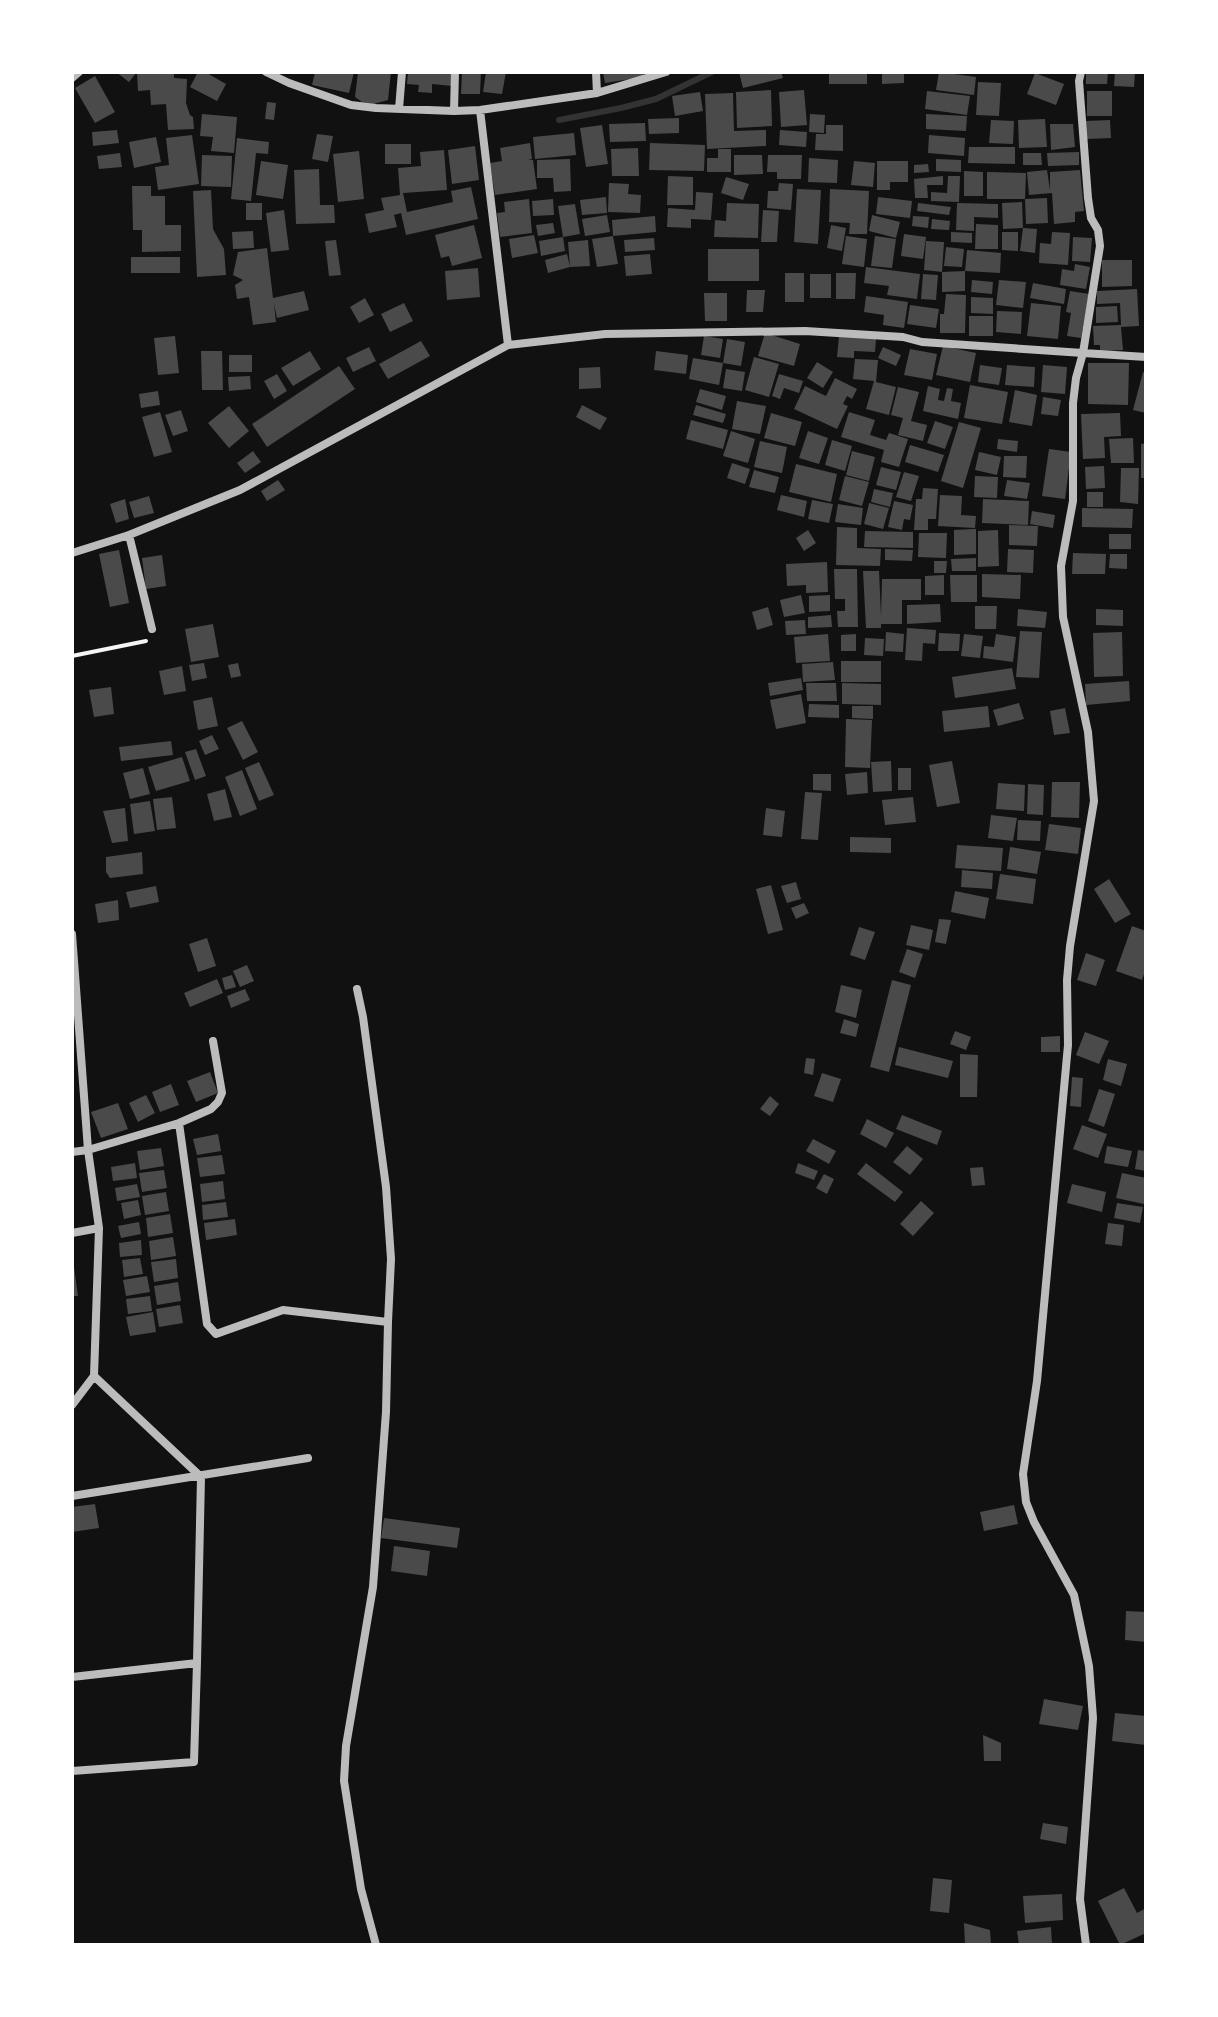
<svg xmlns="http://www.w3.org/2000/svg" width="1218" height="2017" viewBox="0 0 1218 2017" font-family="'Archivo Narrow',sans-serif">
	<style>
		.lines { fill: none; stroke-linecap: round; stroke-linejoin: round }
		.stream { stroke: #333; stroke-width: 6 }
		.building { fill: #4a4a4a }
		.path { stroke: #f5f5f5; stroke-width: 4 }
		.minor { stroke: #bcbcbc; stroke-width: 8 }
	</style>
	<rect width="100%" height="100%" fill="#111"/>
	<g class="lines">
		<path class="stream" d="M559 120 621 108 656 99 712 72"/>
	</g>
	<path class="building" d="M116 72H137L129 82Z
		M145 72H174V78L187 79 186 103 190 115 193 117 194 129 168 130 166 104 151 105 150 90 138 91 137 73Z
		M198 72H205L226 84 217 101 190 87Z
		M315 72H354L349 93 312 85Z
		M358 72H391L388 100 373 104 362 102 355 97Z
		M408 72H453L452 86 432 84V93L418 92 419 85 407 84Z
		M462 72H481L480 94H461Z
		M486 72H506L502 94 483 92Z
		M603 72H643L644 77 605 83Z
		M739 72H781L783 78 743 88Z
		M829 72H867V84H829Z
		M882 72H904V83L882 84Z
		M939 72 976 77 974 95 936 90Z
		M1086 72H1108L1107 84H1086Z
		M1115 72H1135L1134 87 1114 86Z
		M1035 73 1064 84 1056 105 1027 94Z
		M95 76 115 112 95 123 75 88Z
		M978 82 1001 83 999 116 976 115Z
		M771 90 772 126 737 128 736 92Z
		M804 90 807 125 781 127 779 92Z
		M927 91 970 96 967 115 925 109Z
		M1087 91H1112V116H1087Z
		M700 92 703 111 675 116 672 96Z
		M733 93 734 131 766 130V146L707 149 705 94Z
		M267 102 276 103 274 120 265 119Z
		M202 114 237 117 234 153 211 151 213 137 200 136Z
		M810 114 825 115 824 133 809 132Z
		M926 114 967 116 966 131 926 129Z
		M679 118V133L649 134 648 119Z
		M1045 119 1047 147 1019 148 1018 120Z
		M991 120 1014 121 1013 144 989 143Z
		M1110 120 1111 138 1086 139V121Z
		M645 123 646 141 610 142 609 124Z
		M1050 124H1073L1075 147 1051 150Z
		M602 125 608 164 586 167 580 128Z
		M826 125H843V151L815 150 816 134H826Z
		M117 130 119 143 93 146 92 132Z
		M780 130 807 132 806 147 779 145Z
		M574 133 576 155 535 159 533 137Z
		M317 134 333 136 328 162 312 159Z
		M192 135 199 184 158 190 155 167 169 165 166 138Z
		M929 135 965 138 964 156 928 153Z
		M156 137 161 162 134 168 129 142Z
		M237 138 269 142 268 154 256 153 251 201 231 199Z
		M530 143 532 159 528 160H533L537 189 495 195 490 163 502 161 500 148Z
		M650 143 705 145 704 171 649 170Z
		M385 144H411V164H385Z
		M475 146 479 180 452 184 448 150Z
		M969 147H1015V164L968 163Z
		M638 148 639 176H612L611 149Z
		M718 149H731V172H707V158H718Z
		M444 150 447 190 403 193 407 212 453 202 451 191 471 187 478 219 406 235 401 213 394 215 397 227 369 233 365 214 384 210 381 198 400 195 398 168 421 166 420 152Z
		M359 151 364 199 338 202 333 154Z
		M1079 152V165L1048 166 1047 153Z
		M120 153 122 167 99 169 97 156Z
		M1023 153H1041L1042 165H1023Z
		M202 155 232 156 231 187 201 186Z
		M734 155H762L763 174 734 175Z
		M768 155H802L801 179H777V172H767Z
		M809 158 838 160 837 183 808 182Z
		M570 159 571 191 554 192 553 178H537V160Z
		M936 159 961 160V172L936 171Z
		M261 161 288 165 283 199 256 195Z
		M854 161 875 163 873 187 851 185Z
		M877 161H908V182H890V190H877Z
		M928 164 929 172 914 173V165Z
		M319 169 320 205H334L335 223 296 224 294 170Z
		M1047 170 1050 190V172L1080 170 1084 211 1075 212V222L1054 224 1052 193 1029 195 1027 172Z
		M964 171 983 172V196H964Z
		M987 172 1026 173 1025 199 1047 198 1048 223 1026 224 1025 199H987Z
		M668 176 693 177V205H667Z
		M943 176V185H927L928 198H915L914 179Z
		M948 176H960L959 202 931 201V192L947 193Z
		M726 177 749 184 743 200 721 193Z
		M609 183 629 184 628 194 641 195 640 213 608 212Z
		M779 183 793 184 791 210 767 208 768 191H778Z
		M132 186H151V196H165V225H181V251L142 252V230H133Z
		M797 189 821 190 818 244 794 242Z
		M830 189 869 191 867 234H849L850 223 829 222Z
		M211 190 213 229 224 249 226 275 197 277 193 191Z
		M696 192 713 193 711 220 691 219V228L667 227 668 208 695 210Z
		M606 197 607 213 582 215 580 200Z
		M878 197 912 201 910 218 876 214Z
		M529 199 532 233 500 237 497 213 505 212 504 202Z
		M553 199 554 215 533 216 532 201Z
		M1022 202 1023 228 1037 229 1035 253 1020 251 1023 228 1003 229 1002 203Z
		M246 203H262V220H246Z
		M727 203 759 204 758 238 714 237 715 220 726 221Z
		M918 203 951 207 949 215 917 211Z
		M957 203 998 204V218L974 217V231L956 230Z
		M575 204 580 234 563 237 558 206Z
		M284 210 289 250 271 252 266 213Z
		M763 210 779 211 777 242H761Z
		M607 215 610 232 585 236 582 219Z
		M872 215 900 222 896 238 869 231Z
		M655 216 656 232 613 236 612 220Z
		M913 216 929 217 928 228 912 226Z
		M932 219 950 221 949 230 931 229Z
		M553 223 555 233 538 236 536 225Z
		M976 224 998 225V249H975Z
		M474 225 482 258 452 266 449 256 441 258 435 235Z
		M831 225 846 228 842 251 827 248Z
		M253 231 254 248 233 249 232 232Z
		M951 232 972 233V243L951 242Z
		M1002 232H1018V251L1002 250Z
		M1052 232 1070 233 1068 265 1039 263 1040 243 1051 244Z
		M904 234 926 237 923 259 901 256Z
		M534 235 538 253 512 258 509 239Z
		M613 236 618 264 597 267 592 239Z
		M846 236 867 239 864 267 842 264Z
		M875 236 896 239 892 268 871 266Z
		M563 237 565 251 541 256 539 241Z
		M1073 237 1092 238 1090 262 1072 261Z
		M654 238 655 250 625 252 624 240Z
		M336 240 341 275 329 276 325 241Z
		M588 240 590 266 570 267 568 242Z
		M926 241 944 242 942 272 965 271 967 250 1001 253 1000 273 965 271V291L942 292V272L924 270Z
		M946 247 964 249 962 267 944 266Z
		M267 248 273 298 304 291 309 310 277 318 274 304 276 322 253 325 249 297 237 299 235 285 243 280 233 275 238 252Z
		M708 249H759V281H708Z
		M567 254 570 267 548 273 545 260Z
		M650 254 652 274 626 276 624 256Z
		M131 257H180V273H131Z
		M1102 260H1132V286L1102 287Z
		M1075 264 1090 267 1086 289 1060 285 1062 269 1074 271Z
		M866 267 920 274 917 299 887 295 889 286 864 283Z
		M478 268 480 297 447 300 445 271Z
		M785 273H804V302H785Z
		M836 273H856L855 299H836Z
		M810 274H831V298H810Z
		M923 274 938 275 936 300 921 299Z
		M972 280 993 282 992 294 971 292Z
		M999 280 1026 282 1023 308 996 305Z
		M1033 283 1066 289 1064 304 1030 298Z
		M1137 289 1139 326 1121 327 1123 350 1100 351V345H1094L1093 326 1121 325 1120 303 1097 304V291Z
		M747 290H765L763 312H746Z
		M1070 291 1089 294 1081 338 1067 336 1071 313 1066 312Z
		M704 293H727V321H705Z
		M946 294 966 295 965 333H940V314H944Z
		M866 296 908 302 904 328 883 325 884 315 864 312Z
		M971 297 993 298V314L971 313Z
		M365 298 374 315 359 323 350 307Z
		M404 303 413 321 390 332 381 314Z
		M1031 303 1061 306 1058 339 1027 336Z
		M910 305 939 309 936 328 907 324Z
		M1117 306 1118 322 1096 323V307Z
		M997 311 1022 312 1021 334 996 332Z
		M969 316H993V336H969Z
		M765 333 800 344 794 366 758 356Z
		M175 336 179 373 158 375 154 338Z
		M704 336 723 339 720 358 701 355Z
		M839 336 876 339 875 352 854 351V358L837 357Z
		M727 339 745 342 741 366 723 363Z
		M421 341 430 356 388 379 379 364Z
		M943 346 976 353 970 382 936 375Z
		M369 347 376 361 353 372 346 358Z
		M883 347 901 355 896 366 878 358Z
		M910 349 937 354 932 380 904 375Z
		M201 351H222L223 390H202Z
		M310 351 321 369 293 386 281 368Z
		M656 351 688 355 686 374 654 370Z
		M229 355H252V372H229Z
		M754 357 779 364 769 397 745 390Z
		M693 358 723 363 719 385 689 379Z
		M855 359 878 360 876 382 896 387 889 415 866 409 874 381 853 379Z
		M817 362 833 372 823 388 807 378Z
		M1088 363H1129L1128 405 1088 404Z
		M980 365 1002 368 999 385 978 382Z
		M1007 365 1035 367 1034 387 1005 385Z
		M1043 365 1067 367 1065 394 1041 392Z
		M339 366 355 389 267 447 252 424Z
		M600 367 601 388 579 389V368Z
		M726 369 745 372 742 391 723 388Z
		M1143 372 1146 373V413L1133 410Z
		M277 374 287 391 274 399 264 381Z
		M779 374 803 381 799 393 784 388 780 399 772 396Z
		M250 376 251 389 229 391 228 377Z
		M835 378 857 389 852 399 847 396 843 404 848 406 837 429 794 409 805 386 826 396Z
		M970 385 1008 392 1002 424 964 418Z
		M928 386 940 389 938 400 944 401 947 388 953 389 951 401 961 403 958 419 923 411Z
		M898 387 919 392 911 421 927 425 923 441 898 435 903 418 891 415Z
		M700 389 726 396 722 410 696 402Z
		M1015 390 1037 395 1032 426 1009 422Z
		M158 391 160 405 141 408 139 394Z
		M1043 397 1061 400 1058 416 1041 414Z
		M737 401 766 406 760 434 732 429Z
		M582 405 607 418 600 430 576 417Z
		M696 405 726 414 723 423 693 415Z
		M229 406 249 431 229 448 208 423Z
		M181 410 188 431 173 436 165 415Z
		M160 412 172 452 154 457 142 417Z
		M849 412 875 420 870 435 886 440 889 433 908 439 899 467 881 462 884 450 841 437Z
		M771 413 802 422 795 446 764 438Z
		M1120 413 1121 436 1104 437 1105 458 1083 459 1081 414Z
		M691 420 728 430 723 449 686 439Z
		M935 421 953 427 945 449 927 443Z
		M959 422 981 428 963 488 941 481Z
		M731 431 755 439 748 463 723 456Z
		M808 431 828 438 819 464 799 458Z
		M1133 438 1134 463H1111L1109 439Z
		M998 439 1018 441 1017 452 997 449Z
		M832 440 852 446 845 471 825 465Z
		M760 441 787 447 782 473 754 467Z
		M1146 443V478H1141V444Z
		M910 445 944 455 938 472 905 462Z
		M1049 449 1071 452 1065 499 1042 496Z
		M253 451 261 462 245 473 237 463Z
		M852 451 875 457 869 481 846 475Z
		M979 452 1001 457 997 475 975 470Z
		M1004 456H1027L1026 478 1003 477Z
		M732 463 750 469 745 484 727 478Z
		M796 464 837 474 831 502 789 492Z
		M1104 466 1105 488 1086 489 1085 467Z
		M881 467 901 472 896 490 876 485Z
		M1121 468H1139L1138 504 1120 502Z
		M754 470 779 477 775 493 749 487Z
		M904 472 919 476 911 501 896 497Z
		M845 476 869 482 862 506 839 500Z
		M975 476 998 477 997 498 974 497Z
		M278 480 285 490 267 501 261 491Z
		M1007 480 1030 483 1027 499 1004 496Z
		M923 488 938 489 936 519H928V530H914L916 499H922Z
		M874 489 893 493 890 507 871 502Z
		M1087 492H1103V507H1087Z
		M781 495 807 501 804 517 777 510Z
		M940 495 962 496 961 515 976 516 975 528 938 526Z
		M149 496 154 513 134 518 129 502Z
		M125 499 129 519 116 523 110 504Z
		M983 499 1029 501 1028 525 982 523Z
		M812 500 833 504 829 523 808 519Z
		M894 501 913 505 910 520 904 519 902 530 888 527Z
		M869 503 889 508 883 529 864 524 868 508 871 509 868 508Z
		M838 504 863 508 861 525 835 522Z
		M1082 508 1133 509 1132 528 1082 527Z
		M1032 511 1055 515 1053 528 1030 524Z
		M1009 525 1038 526 1037 546 1009 545Z
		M837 527 857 528V548L881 549 880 566 836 565Z
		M973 529H976V554L954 555V530Z
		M808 530 816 543 804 551 796 538Z
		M998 530 999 566 978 567V531Z
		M865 531 913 532V548L864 547Z
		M919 533H947L946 558 918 557Z
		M1109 534H1131V549H1109Z
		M885 549 913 550 912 561 885 560Z
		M1008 549 1034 550 1033 573 1007 572Z
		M119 550 129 603 110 607 99 554Z
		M1073 553 1106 554 1105 574H1072Z
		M1110 554H1127V569L1109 568Z
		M162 555 166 586 146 589 142 558Z
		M976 558V571H952L951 559Z
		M934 561H947L946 573H934Z
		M827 562 828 592 806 593V585L787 586 786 564Z
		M834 569H857L858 627H838L837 611H845V599H835Z
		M863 571H879L881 616 882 579H921V600H902V624H881V628H866Z
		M982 574 1021 575 1020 599 982 597Z
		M944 575V595H925V576Z
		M950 575H977V602H951Z
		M801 595 805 613 784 617 780 600Z
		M830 595V611L809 612V596Z
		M940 604 941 622 907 624V605Z
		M975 606H997L996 629H975Z
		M768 607 773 625 757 630 752 612Z
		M1018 609 1047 612 1045 628 1017 626Z
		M1096 609 1123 610V626L1096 625Z
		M831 615 832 627 808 628V617Z
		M805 620 806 634 786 635 785 621Z
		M213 624 219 657 191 662 185 629Z
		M907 628 936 630 935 644 923 643 922 661 905 660Z
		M1020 631 1042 632 1039 678 1016 677Z
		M886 632 904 634 903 652 885 651Z
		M1122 632 1123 676 1094 677 1093 633Z
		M939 633 960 634 959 651H938Z
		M828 634 830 661 796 663 794 637Z
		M856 634V651H841V635Z
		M964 634 983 636 980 658 961 656Z
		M996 634 1016 637 1013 662 983 658 984 646 994 647Z
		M865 638 884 639 883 656 864 655Z
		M841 661H881V682H841Z
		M833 662 835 680 803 682 802 664Z
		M204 663 207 678 192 681 189 665Z
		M238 663 241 676 231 678 228 665Z
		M182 666 186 691 164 695 159 671Z
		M1012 668 1016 689 955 698 952 677Z
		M801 678 803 690 770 696 768 683Z
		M1129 681 1130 701 1086 705 1085 684Z
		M806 683H836L837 701H807Z
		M842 683 881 684V705L842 704Z
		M111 687 114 714 94 717 89 690Z
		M801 694 806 723 776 729 770 700Z
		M212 697 218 726 198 730 193 701Z
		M1019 703 1024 719 998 726 993 710Z
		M809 704 839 705V718L808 717Z
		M852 706H873V719L852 718Z
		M988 706 990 727 944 732 942 711Z
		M1065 708 1070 733 1054 735 1050 711Z
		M846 719 872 720 870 768 845 767Z
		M242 721 258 752 243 760 227 728Z
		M212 735 219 749 205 755 199 741Z
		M171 741 173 755 121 761 119 747Z
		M196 749 206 776 195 780 185 752Z
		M182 757 190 781 156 791 148 767Z
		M891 761 892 791 873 792 871 762Z
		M952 761 960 803 937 807 929 765Z
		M259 762 274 795 259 801 245 768Z
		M143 768 150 794 130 799 123 773Z
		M898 768H911V790H898Z
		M242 770 257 809 240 816 225 777Z
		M867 772 868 793 847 795 845 774Z
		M813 774H831V791L813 790Z
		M1052 782H1080L1079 818 1051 817Z
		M998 783 1025 785 1024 811 996 809Z
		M1028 784 1044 785 1043 815 1027 814Z
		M225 789 232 817 214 821 207 794Z
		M805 792 822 793 818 840 801 839Z
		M172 797 176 828 157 830 153 799Z
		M913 797 916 822 885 825 882 800Z
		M150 801 155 831 134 834 130 804Z
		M125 808 128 841 112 843 103 811Z
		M766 808 785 811 782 837 763 835Z
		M991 815 1017 818 1013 841 988 838Z
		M1018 820 1041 821 1040 841 1017 840Z
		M1049 824 1081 828 1078 854 1045 850Z
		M850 837 891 838V853L850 852Z
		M957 845 1003 848 1001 871 955 868Z
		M1010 847 1041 852 1037 874 1007 869Z
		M142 852 143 874 110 878 106 872V857Z
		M962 870 993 873 992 889 961 887Z
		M1000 874 1036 879 1033 904 996 899Z
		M1109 879 1131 914 1115 923 1094 889Z
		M796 882 801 899 787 903 781 886Z
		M771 885 783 930 768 934 756 889Z
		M156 886 159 902 130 908 126 892Z
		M955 891 989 898 985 919 951 912Z
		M118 900 119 920 98 923 95 904Z
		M804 903 809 913 796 919 791 908Z
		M939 919 951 920 946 944 935 942Z
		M911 925 933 930 929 950 906 945Z
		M1132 926 1146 931V968L1142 980 1116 971Z
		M859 927 875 932 865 960 850 955Z
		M207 938 216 966 198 972 189 944Z
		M907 949 923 954 915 978 899 972Z
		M1086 953 1105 960 1096 986 1077 980Z
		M247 965 254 981 240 987 233 971Z
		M232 975 236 987 225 990 222 978Z
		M217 979 223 993 190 1007 184 993Z
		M892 980 911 985 889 1072 870 1067Z
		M841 985 862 990 856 1018 835 1012Z
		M245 989 250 1000 231 1008 227 996Z
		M844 1019 859 1024 856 1037 840 1033Z
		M955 1031 971 1037 966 1050 950 1044Z
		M1085 1032 1109 1041 1099 1064 1076 1055Z
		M1060 1036V1052H1041V1037Z
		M899 1047 953 1061 948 1078 895 1065Z
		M960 1054 978 1055 977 1097H960Z
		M806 1058 815 1059 813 1075 804 1073Z
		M1108 1059 1127 1064 1121 1086 1103 1080Z
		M210 1072 218 1093 196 1102 187 1081Z
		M822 1073 841 1079 833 1102 814 1096Z
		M1072 1077 1083 1078 1081 1107 1070 1106Z
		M171 1084 179 1105 160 1112 152 1092Z
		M1099 1089 1115 1094 1104 1127 1088 1121Z
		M146 1095 155 1113 138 1122 129 1103Z
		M770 1096 779 1104 770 1116 760 1109Z
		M118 1103 128 1129 101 1138 91 1112Z
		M902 1115 942 1131 937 1145 896 1129Z
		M867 1119 894 1133 886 1148 860 1134Z
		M1082 1125 1107 1134 1098 1158 1073 1149Z
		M218 1134 221 1151 197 1155 193 1139Z
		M813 1139 836 1151 829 1164 806 1151Z
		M907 1146 923 1159 910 1175 893 1162Z
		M1107 1146 1132 1151 1128 1167 1104 1163Z
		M161 1148 164 1166 140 1170 137 1151Z
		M1138 1150 1146 1151V1171L1135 1169Z
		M222 1155 225 1174 200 1177 197 1158Z
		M135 1163 137 1178 113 1181 111 1167Z
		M798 1163 818 1171 814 1180 795 1173Z
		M866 1163 903 1192 895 1202 857 1174Z
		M983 1167 985 1185 972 1186 970 1168Z
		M164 1170 167 1188 142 1192 139 1173Z
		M1122 1173 1146 1178 1144 1204 1116 1198Z
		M824 1174 834 1179 827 1194 816 1188Z
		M223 1181 225 1199 202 1202 200 1184Z
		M137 1184 140 1197 117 1201 115 1188Z
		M1072 1184 1106 1192 1102 1212 1067 1203Z
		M166 1192 169 1211 145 1215 142 1196Z
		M138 1200 141 1215 124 1219 121 1203Z
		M921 1201 934 1213 913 1236 900 1224Z
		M226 1202 228 1217 203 1220 202 1205Z
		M1117 1203 1143 1207 1140 1223 1114 1218Z
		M170 1214 173 1233 148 1237 146 1218Z
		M235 1219 237 1235 206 1240 204 1223Z
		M139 1222 141 1234 121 1238 118 1226Z
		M1108 1223 1124 1225 1122 1246 1105 1244Z
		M173 1237 176 1256 151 1260 149 1241Z
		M141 1240 142 1255 120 1257 119 1243Z
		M140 1258 143 1274 124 1277 122 1260Z
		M176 1259 178 1278 154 1282 151 1262Z
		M72 1267H74L78 1296H72Z
		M147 1276 150 1292 126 1296 123 1280Z
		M178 1282 181 1301 157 1305 154 1286Z
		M150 1296 152 1311 128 1314 126 1299Z
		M180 1305 183 1323 159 1327 156 1309Z
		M153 1312 156 1332 130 1336 126 1317Z
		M95 1504 99 1528 72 1532V1507Z
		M1014 1505 1018 1524 984 1531 980 1512Z
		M384 1518 460 1528 457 1548 381 1538Z
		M394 1546 430 1551 427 1576 391 1571Z
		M1126 1611 1146 1612V1642L1125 1640Z
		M1044 1699 1083 1706 1078 1730 1039 1724Z
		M1115 1713 1146 1716V1745L1112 1741Z
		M983 1735 1001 1743V1761H984Z
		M1043 1823 1068 1827 1066 1844 1040 1839Z
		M933 1878 952 1880 949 1913 930 1911Z
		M1124 1888 1137 1913 1146 1908V1933L1120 1945 1098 1901Z
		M1062 1894 1063 1920 1025 1923 1023 1896Z
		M964 1923 990 1930 991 1945H965Z
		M1051 1927 1052 1944 1019 1945 1017 1931Z"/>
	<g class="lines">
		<path class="path" d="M72 656 146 641"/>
		<path class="minor" d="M266 72 289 83 351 105 376 108 454 111 480 110 597 93 666 72
			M596 72 597 93
			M1081 72 1079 81 1088 198 1091 218 1098 230 1100 246 1083 353 1146 357
			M72 78 79 72
			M399 109 402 72
			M480 110 508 345 605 334 805 331 903 337 922 342 1083 353 1076 378 1073 403V501L1061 566 1063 617 1088 732 1094 801 1070 946 1067 980 1068 1045 1037 1381 1023 1474 1026 1502 1034 1522 1074 1595 1089 1666 1093 1718 1080 1899 1086 1945
			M454 111 455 72
			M129 535 152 629
			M72 553 129 535 240 490 508 345
			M72 934 88 1150 99 1228 94 1376 72 1405
			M357 989 363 1017 386 1187 391 1259 388 1322
			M179 1123 207 1324 216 1334 283 1310 388 1322 386 1412 373 1587 346 1746 344 1781 361 1889 376 1945
			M72 1152 88 1150 179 1123 211 1109 218 1102 222 1093 213 1041
			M72 1233 99 1228
			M72 1496 308 1458
			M72 1677 197 1663 201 1477 94 1376
			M72 1771 194 1762 197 1663"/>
	</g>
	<rect width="1218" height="2017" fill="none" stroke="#ffffff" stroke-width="148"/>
</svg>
